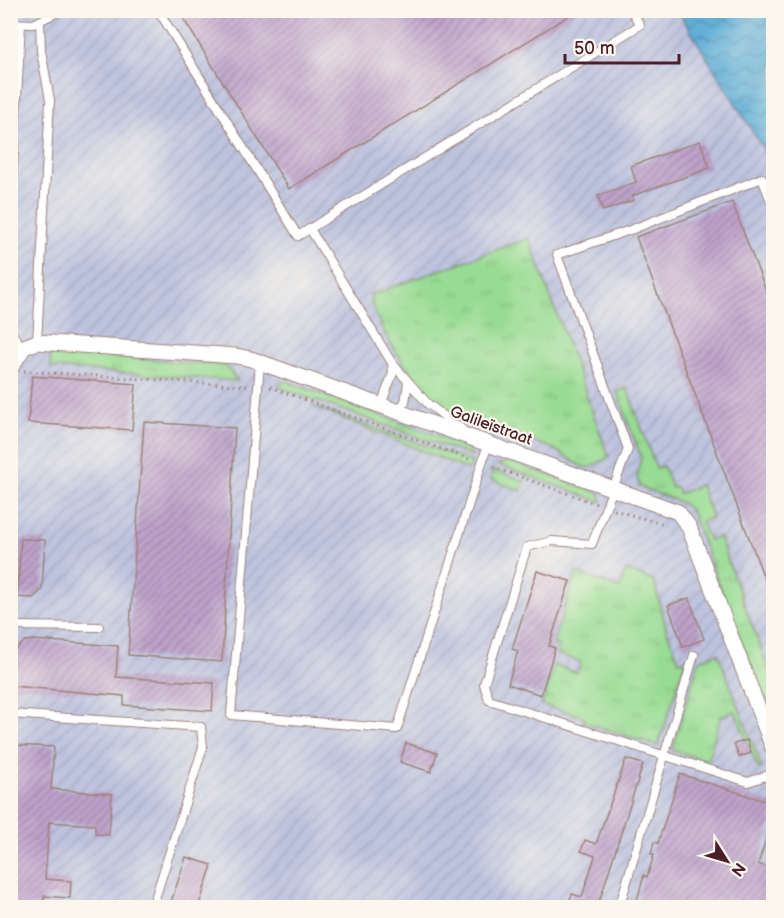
<svg xmlns="http://www.w3.org/2000/svg" width="784" height="918" viewBox="0 0 784 918" font-family="'Balsamiq Sans',sans-serif">
	<style>
		.industrial { fill: url(#industrial-furrows) }
		.grass { fill: url(#grass-tufts); stroke: #717d5f; stroke-width: 1.5 }
		.water { fill: url(#water-waves); stroke: #526680; stroke-width: 1.5 }
		.building { fill: url(#building-hatch) }
		.lines { fill: none; stroke-linecap: round; stroke-linejoin: round }
		.service-casing { stroke: #9d837c; stroke-width: 10 }
		.minor-casing { stroke: #9d837c; stroke-width: 17 }
		.path { stroke: #9d837c; stroke-width: 3; stroke-dasharray: 1.5 4.5; stroke-linecap: butt }
		.service { stroke: #fff; stroke-width: 8 }
		.minor { stroke: #fff; stroke-width: 15 }
		.labels { text-anchor: middle; dominant-baseline: central; stroke-width: 4.5; stroke-linejoin: round; paint-order: stroke }
		.street-label { font-size: 16px; fill: #4a1f2b; stroke: #fbf7ec }
	</style>
	<defs>
		<pattern id="industrial-furrows" width="10" height="10" patternUnits="userSpaceOnUse" patternTransform="scale(1.5)"><rect width="10" height="10" fill="#bdc3de"/><path d="M-1 1l2-2M0 10L10 0M9 11l2-2" fill="none" stroke="#a4a7bf"/></pattern>
		<pattern id="grass-tufts" width="24" height="20" patternUnits="userSpaceOnUse" patternTransform="scale(1.5)"><rect width="24" height="20" fill="#98db93"/><path d="M3 7l-1-3M5 7V3M7 7l1-3M15 17l-1-3M17 17v-4M19 17l1-3" fill="none" stroke="#84bc7f"/></pattern>
		<pattern id="water-waves" width="16" height="10" patternUnits="userSpaceOnUse" patternTransform="scale(1.5)"><rect width="16" height="10" fill="#5aacd5"/><path d="M0 5q4-4 8 0t8 0" fill="none" stroke="#4c8bad"/></pattern>
		<pattern id="building-hatch" width="6" height="6" patternUnits="userSpaceOnUse" patternTransform="scale(1.5)"><rect width="6" height="6" fill="#bea3cb"/><path d="M-1 1l2-2M0 6l6-6M5 7l2-2" fill="none" stroke="#9c84a5"/></pattern>
	</defs>
	<rect width="100%" height="100%" fill="#fbf7ec"/>
	<filter id="ink" filterUnits="userSpaceOnUse"><feTurbulence type="fractalNoise" baseFrequency=".0167" numOctaves="2"/><feDisplacementMap in="SourceGraphic" scale="12" xChannelSelector="R" yChannelSelector="G"/><feConvolveMatrix kernelMatrix="1 2 1 2 8 2 1 2 1" color-interpolation-filters="sRGB"/></filter>
	<filter id="wash" filterUnits="userSpaceOnUse"><feTurbulence type="fractalNoise" baseFrequency=".008" numOctaves="4" result="noise"/><feDisplacementMap in="SourceGraphic" scale="24" xChannelSelector="R" yChannelSelector="G"/><feGaussianBlur stdDeviation="1.35" result="paint"/><feColorMatrix in="noise" values="0 0 0 0 0 0 0 0 0 0 0 0 0 0 0 0 0 1.4 0 .05"/><feComposite in="paint" operator="in"/></filter>
	<g filter="url(#wash)">
		<rect width="100%" height="100%" fill="#f0e7cc"/>
		<path class="industrial" d="M11 11H773V907H11Z"/>
		<path class="grass" d="M529 238 609 457 589 468 581 466 552 448 453 413C421 395 377 331 370 295Z
			M50 352 225 365 238 381 51 368Z
			M285 381 466 446 472 456 278 387Z
			M627 388 656 468 663 466 672 488 676 487 679 494 700 485 712 517 701 522 709 540 719 537 773 681V705L762 696 691 511 682 503 640 487 637 477 641 457 617 392Z
			M312 406 472 462 469 470Z
			M509 461 599 493 602 502 498 465Z
			M493 470 524 481 521 491 490 479Z
			M626 570 654 581 666 628 679 661 686 659 658 746 584 722 585 717 542 705 554 665 577 673 581 662 556 654 559 646 553 644 576 573 620 588Z
			M718 653 762 768H758L735 711 721 716 707 761 672 750 699 660Z"/>
		<path class="water" d="M678 11H773V176L763 148Z"/>
		<g id="blocks">
			<path class="building" d="M178 10H578L289 189Z
				M700 141 710 168 632 196 634 200 603 211 598 196 636 182 631 166Z
				M732 202 774 312 772 599 636 237Z
				M32 376 136 384 132 430 28 423Z
				M144 422 235 428 222 662 128 655Z
				M21 539 45 540 42 590 33 598 17 597Z
				M537 571 570 581 549 646 555 648 541 695 508 684 518 651 512 649Z
				M689 598 704 639 683 647 668 605Z
				M34 640 118 646 116 677 214 683 212 711 124 705V696L12 686 13 652 25 641Z
				M747 740 751 753 739 757 734 744Z
				M406 743 437 753 431 772 400 762Z
				M10 745 54 747 51 789 112 794 109 835 95 834V825L49 822 45 879 71 881 70 898 44 896 43 908H10Z
				M626 759 643 764 599 902 607 905V908H567L572 894 582 897 595 856 581 851 585 840 596 844Z
				M680 774 774 804V814L758 864 770 868 769 873 774 874V905L765 902 764 907 744 901 742 906 734 903 733 908H635L644 875 647 877 654 855 651 854 654 842 658 843Z
				M186 857 212 865 198 908H169Z"/>
		</g>
	</g>
	<g filter="url(#ink)">
		<use href="#blocks" fill-opacity="0" stroke="#9d837c" stroke-width="1.5"/>
		<g class="lines">
			<defs>
				<path id="service" d="M158 10 298 236 640 25 631 10
					M10 23 33 24 62 10
					M774 209 762 178 633 229 557 255 628 449 592 544 552 541 527 547 484 684 489 700 748 782 774 773
					M310 229 392 363
					M10 276 12 188 21 24
					M10 331 23 348
					M37 342 50 100 41 51 40 22
					M260 363 231 715 397 729 488 444
					M381 405 393 373 392 363 428 404 463 430
					M396 411 405 402 408 383
					M10 626 99 627
					M10 714 201 727 203 747 152 908
					M619 908 694 655"/>
				<path id="minor" d="M10 369 24 347 37 342 236 356 251 359 678 512 689 527 774 750"/>
			</defs>
			<use href="#service" class="service-casing"/>
			<use href="#minor" class="minor-casing"/>
			<path class="path" d="M24 371 248 386
				M270 387 472 460
				M493 467 597 504
				M614 510 666 525"/>
			<use href="#service" class="service"/>
			<use href="#minor" class="minor"/>
		</g>
	</g>
	<g class="labels">
		<g class="street-label">
			<text transform="translate(491 426) rotate(20)">Galileïstraat</text>
		</g>
	</g>
	<rect width="784" height="918" fill="none" stroke="#fbf7ec" stroke-width="36"/>
	<g transform="translate(727 861) rotate(127)" stroke="#fbf7ec" stroke-width="4.5" paint-order="stroke">
	<path d="M0-4.5L10 22L0 15L-10 22Z" fill="#4a1f2b"/>
	<text y="-9" font-size="16" font-weight="bold" text-anchor="middle" fill="#4a1f2b">N</text>
	</g>
	<path d="M565 54v9h114v-9" fill="none" stroke="#4a1f2b" stroke-width="3"/>
	<text x="574" y="54" font-size="18" fill="#4a1f2b" stroke="#fbf7ec" stroke-width="4.5" paint-order="stroke">50 m</text>
</svg>
